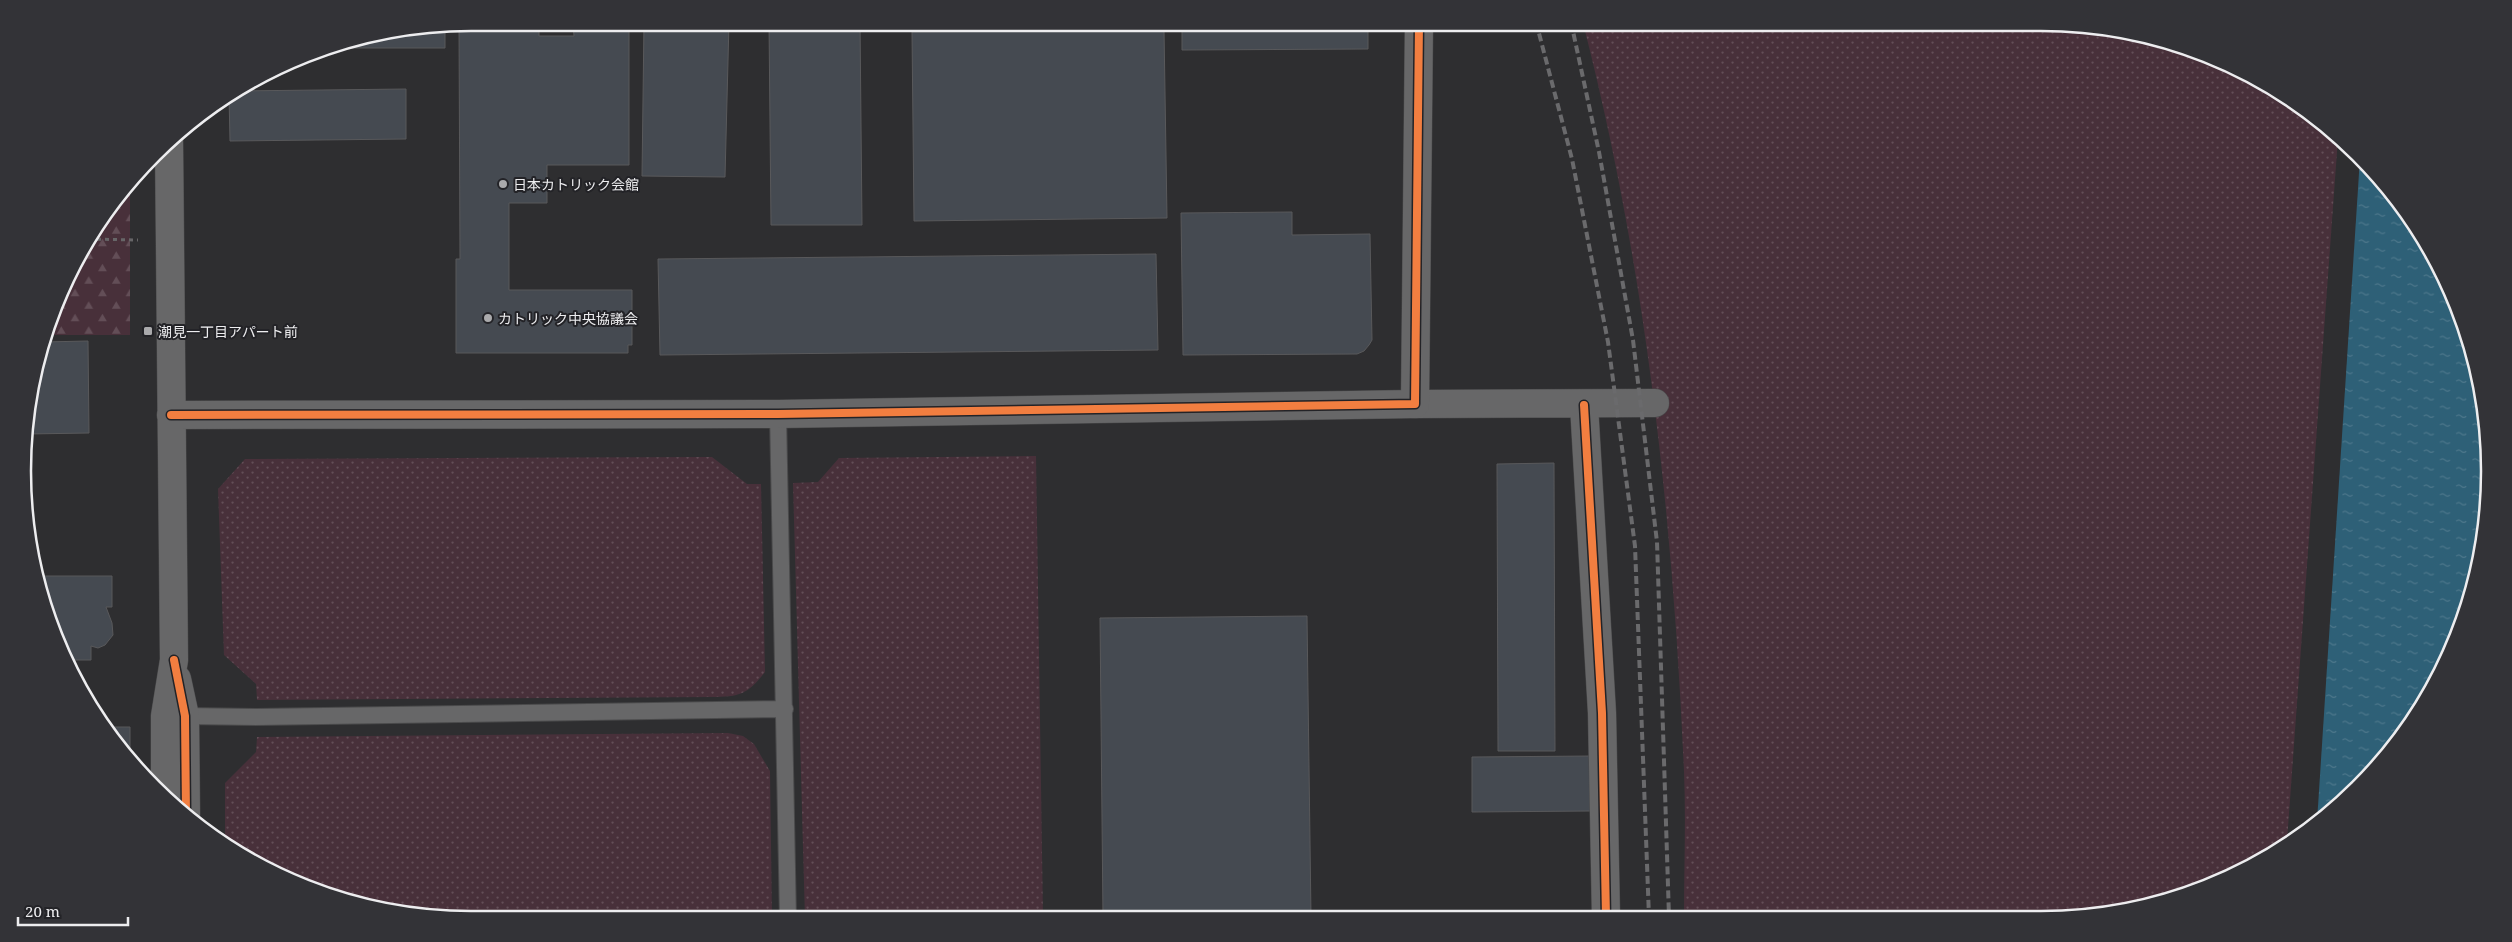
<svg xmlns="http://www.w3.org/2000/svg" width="2512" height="942" viewBox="0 0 2512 942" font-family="'Noto Serif','Noto Sans JP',serif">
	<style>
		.grass { fill: url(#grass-dots) }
		.forest { fill: url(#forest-firs) }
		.water { fill: url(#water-ripples) }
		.building { fill: #454a51; stroke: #59595b }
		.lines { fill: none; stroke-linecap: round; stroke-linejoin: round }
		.service-casing { stroke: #4a4a4b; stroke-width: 18 }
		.minor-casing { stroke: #4a4a4b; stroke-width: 29 }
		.tertiary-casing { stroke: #4a4a4b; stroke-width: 29 }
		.path { stroke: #676668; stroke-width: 3; stroke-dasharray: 4 4; stroke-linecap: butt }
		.service { stroke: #676768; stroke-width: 16 }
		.minor { stroke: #676768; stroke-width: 28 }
		.tertiary { stroke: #676768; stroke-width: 28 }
		.rail { stroke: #6a6a6c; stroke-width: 4; stroke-dasharray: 8 4; stroke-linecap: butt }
		.cycleway-casing { stroke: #232327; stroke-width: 11 }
		.cycleway { stroke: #f27e40; stroke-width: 8 }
		.poi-dot { fill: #aaaaac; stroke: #232327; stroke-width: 2 }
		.labels { text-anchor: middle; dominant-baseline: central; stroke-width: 4; stroke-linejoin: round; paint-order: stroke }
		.poi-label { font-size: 14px; fill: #ededef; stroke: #232327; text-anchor: start }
		.rim { fill: none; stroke: #ededef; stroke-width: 2.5 }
	</style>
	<defs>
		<pattern id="grass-dots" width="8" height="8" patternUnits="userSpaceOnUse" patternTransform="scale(1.25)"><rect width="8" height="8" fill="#48303a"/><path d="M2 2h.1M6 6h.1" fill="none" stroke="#634e57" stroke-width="1.8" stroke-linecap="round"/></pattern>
		<pattern id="forest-firs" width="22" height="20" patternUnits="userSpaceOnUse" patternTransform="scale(1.25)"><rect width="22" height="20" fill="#48303a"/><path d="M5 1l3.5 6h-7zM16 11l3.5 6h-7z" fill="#634e57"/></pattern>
		<pattern id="water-ripples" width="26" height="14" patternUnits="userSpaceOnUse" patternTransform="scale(1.25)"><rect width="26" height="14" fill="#2e6077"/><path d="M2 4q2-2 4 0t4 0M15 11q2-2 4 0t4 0" fill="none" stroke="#4d778b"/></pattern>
	</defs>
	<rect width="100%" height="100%" fill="#2e2e30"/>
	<path class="grass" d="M2041 22 2157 38 2240 69 2314 115 2338 138 2287 841 2239 873 2100 916 1684 917C1684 868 1686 820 1684 771 1673 519 1646 268 1583 23Z
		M1036 456 1043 918 805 919 793 483 818 482 839 458Z
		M712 457 747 484H761L765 672C748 694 740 697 712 697L257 700 256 684 224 655 218 489 245 459Z
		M728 733 743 736 754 744 770 771 772 919H471L355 904 272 873 225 844V783L256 752 257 737Z"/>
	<path class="forest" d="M130 189V335H44L82 247Z"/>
	<path class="water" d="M2360 158 2378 176 2430 247 2466 327 2486 413 2489 501 2474 587 2414 720 2337 808 2317 822Z"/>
	<path class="building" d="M471 22H539V36H574L573 22H629V165H547V203H509V290H632V345H628V353H456V259H460L459 24Z
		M644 22H729L725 177 642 176Z
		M769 22H860L862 225H771Z
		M1182 22H1368V49L1182 50Z
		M445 27V48H331V46Z
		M1164 30 1167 218 914 221 912 32Z
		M406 89V139L230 141 229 95 235 91Z
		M1292 212V235L1370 234 1372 340 1369 345 1364 351 1357 354 1183 355 1181 213Z
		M1156 254 1158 350 660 355 658 259Z
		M88 341 89 433 27 434 26 412 43 342Z
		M1554 463 1555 751H1498L1497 464Z
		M36 576H112V607H106L112 623 113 635 105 645 98 648 91 646V660H66L57 642Z
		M1307 616 1311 917 1103 918 1100 618Z
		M105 727H130V755Z
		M1591 756V811L1472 812V757Z"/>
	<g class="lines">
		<defs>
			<path id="service" d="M778 414 788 919
				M185 716 256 717 785 709"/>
			<path id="minor" d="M1415 404 1655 403
				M1584 405 1602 713 1606 917"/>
			<path id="tertiary" d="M171 415 778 414 1415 404 1419 22
				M177 679 185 716 186 814
				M165 792V716L174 660 169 141"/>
		</defs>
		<use href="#service" class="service-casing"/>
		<use href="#minor" class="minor-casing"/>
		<use href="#tertiary" class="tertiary-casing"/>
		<path class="path" d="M89 239 138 240"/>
		<use href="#service" class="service"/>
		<use href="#minor" class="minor"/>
		<use href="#tertiary" class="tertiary"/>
		<path class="rail" d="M1536 22 1572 159 1608 342 1635 546 1649 917
			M1571 22 1599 152 1633 340 1657 542 1669 917"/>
		<defs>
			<path id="cycleway" d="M1584 405 1602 713 1606 917
				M171 415 778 414 1415 404 1419 22
				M174 660 185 716 186 814"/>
		</defs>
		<use href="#cycleway" class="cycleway-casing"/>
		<use href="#cycleway" class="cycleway"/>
	</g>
	<g class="poi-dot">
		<circle cx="503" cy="184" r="5"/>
		<circle cx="488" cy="318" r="5"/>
		<rect x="143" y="326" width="10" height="10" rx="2.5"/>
	</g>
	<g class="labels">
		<g class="poi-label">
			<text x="513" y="184">日本カトリック会館</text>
			<text x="498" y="318">カトリック中央協議会</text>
			<text x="158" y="331">潮見一丁目アパート前</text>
		</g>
	</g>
	<path d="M0 0H2512V942H0ZM471 31H2041A440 440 0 0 1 2481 471V471A440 440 0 0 1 2041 911H471A440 440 0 0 1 31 471V471A440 440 0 0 1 471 31Z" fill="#333337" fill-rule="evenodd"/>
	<path class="rim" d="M471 31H2041A440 440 0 0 1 2481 471V471A440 440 0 0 1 2041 911H471A440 440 0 0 1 31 471V471A440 440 0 0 1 471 31Z"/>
	<path d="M18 917v8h110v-8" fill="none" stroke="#ededef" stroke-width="2.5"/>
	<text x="25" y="917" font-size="15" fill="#ededef" stroke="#232327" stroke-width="4" paint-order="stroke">20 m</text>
</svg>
